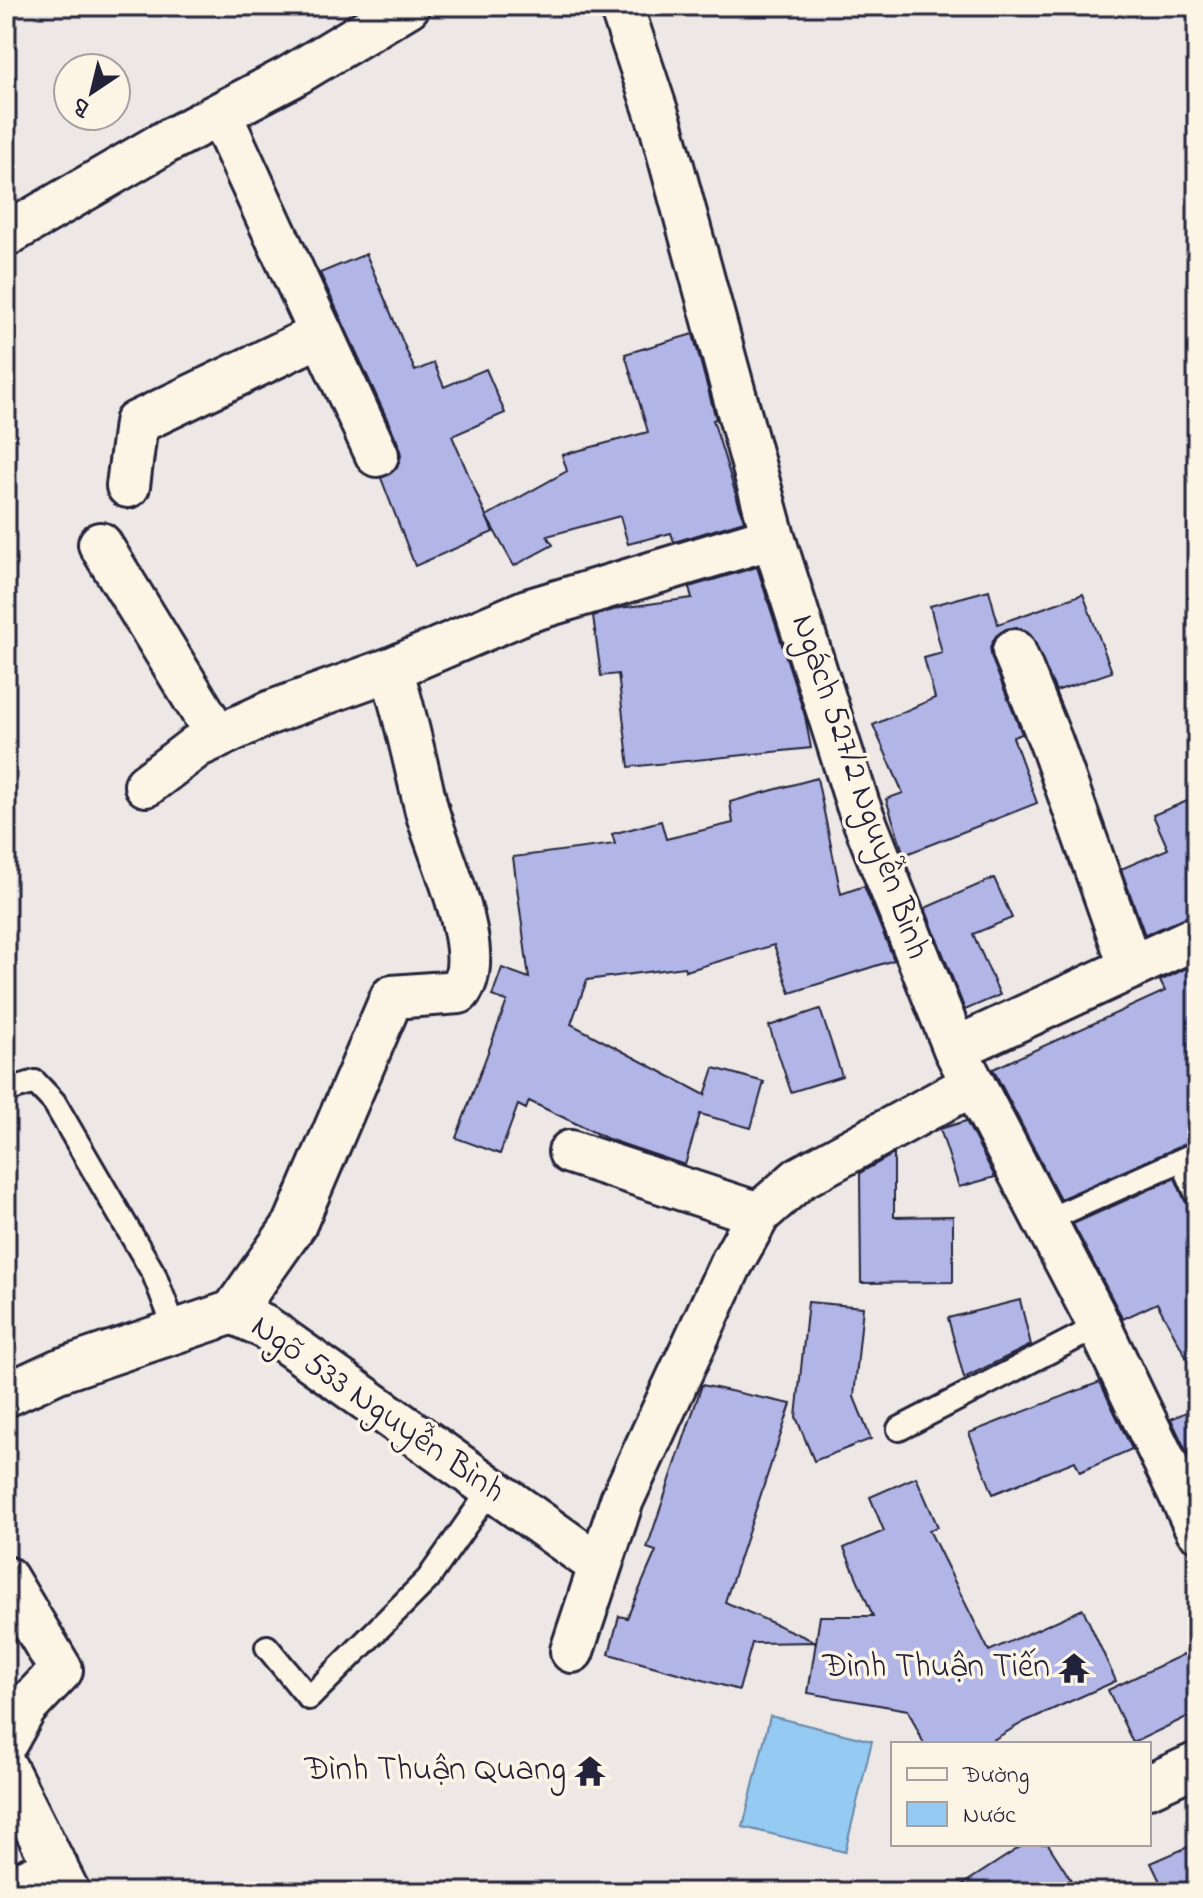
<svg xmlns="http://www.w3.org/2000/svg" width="1203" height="1898" viewBox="0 0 1203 1898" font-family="'Indie Flower',sans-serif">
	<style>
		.water { fill: #95caf3; stroke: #6787a9; stroke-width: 2 }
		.building { fill: #b1b6e7; stroke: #22223b; stroke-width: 2 }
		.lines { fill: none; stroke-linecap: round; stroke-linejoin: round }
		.service-casing { stroke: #22223b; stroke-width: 28 }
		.minor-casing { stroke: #22223b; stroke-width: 48 }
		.service { stroke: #fcf5e5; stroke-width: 22 }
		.minor { stroke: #fcf5e5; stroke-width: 42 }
		.labels { text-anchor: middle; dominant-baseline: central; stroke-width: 7; stroke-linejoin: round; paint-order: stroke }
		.street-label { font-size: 34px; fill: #22223b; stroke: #fcf5e5 }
		.poi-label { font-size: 34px; fill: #22223b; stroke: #fcf5e5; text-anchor: end }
	</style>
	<rect width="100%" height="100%" fill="#ede8e5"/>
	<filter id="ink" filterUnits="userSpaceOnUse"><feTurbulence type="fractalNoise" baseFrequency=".0125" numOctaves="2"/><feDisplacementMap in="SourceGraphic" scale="16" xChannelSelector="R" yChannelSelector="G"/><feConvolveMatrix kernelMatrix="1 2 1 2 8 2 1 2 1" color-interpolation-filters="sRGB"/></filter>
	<g filter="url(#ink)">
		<path class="water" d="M770 1716 872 1741 845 1852 743 1827Z"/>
		<path class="building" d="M366 254 415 371 434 363 444 387 486 369 505 413 452 436 486 516 567 471 562 455 648 432 625 354 693 334 716 419 713 420 744 521 674 542 671 533 628 544 620 516 547 536 553 545 514 566 486 516 493 532 415 566 381 478 397 468 401 456 399 445 320 273Z
			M757 567 805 716 811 748 629 767 618 674 601 676 593 616 620 608 692 598 689 587Z
			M989 590 998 624 1083 594 1112 672 1056 691 1029 633 1016 627 1006 629 996 636 990 647 992 659 1022 734 1013 737 1037 803 904 855 886 799 903 793 873 725 935 698 924 658 942 653 930 606Z
			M817 778 841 894 864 886 894 960 790 993 774 945 686 971 684 967 587 980 571 1024 705 1095 714 1068 764 1082 751 1128 700 1114 685 1165 608 1139 529 1101 526 1109 518 1105 500 1154 456 1138 507 1001 492 996 502 968 529 978 513 857 615 844 612 834 661 821 666 839 733 823 730 802Z
			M1197 797V913L1145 935 1121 869 1168 849 1153 815Z
			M994 878 1012 918 973 934 1000 995 965 1010 925 908Z
			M1197 963V1139L1060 1199 993 1069 1165 991 1160 981Z
			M820 1009 842 1076 791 1092 769 1026Z
			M966 1121 995 1177 959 1187 940 1129Z
			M894 1154V1217L953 1216V1282L861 1283 860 1173Z
			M1175 1178 1185 1201 1197 1209V1377L1157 1303 1123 1319 1073 1224Z
			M1020 1300 1031 1345 964 1378 948 1318Z
			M808 1302 863 1307 854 1397 871 1439 814 1461 796 1417Z
			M1100 1382 1132 1449 1080 1472 1075 1461 993 1494 969 1433Z
			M702 1385 791 1404 725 1602 816 1642 820 1616H873L844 1548 884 1531 870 1497 916 1477 938 1527 929 1530 989 1651 1083 1609 1116 1681 1024 1722 986 1744H924L908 1710 808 1693 816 1642 752 1643 739 1690 609 1654 619 1616 627 1618 656 1551 647 1548Z
			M1197 1407V1474L1171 1419Z
			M1197 1648V1712L1133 1743 1108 1690Z
			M1197 1843V1892H1165L1151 1863Z
			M1025 1844H1048L1071 1880 1052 1892H951Z"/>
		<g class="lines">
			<defs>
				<path id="service" d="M6 1091 35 1082 54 1102 154 1274 175 1329
					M1182 1160 1197 1195
					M1045 1221 1197 1153
					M899 1429 1099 1326
					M267 1647 309 1698 428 1579 491 1489"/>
				<path id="minor" d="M621 6 662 129 773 537 858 805 955 1049 1093 1313 1197 1529
					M220 114 377 455
					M6 235 164 143 290 77 408 6
					M128 486 136 423 322 334
					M100 544 218 737
					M1014 651 1051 742 1131 968
					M146 785 197 746 269 713 391 669 527 611 773 537
					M955 1049 1197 937
					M570 1152 759 1214
					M233 1312 295 1224 392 997 459 992C489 955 438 853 427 811 415 763 406 716 391 669
					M6 1395 58 1371 233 1312 262 1325 600 1566
					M6 1578 61 1670 25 1708 6 1742
					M572 1651 622 1500 730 1266 759 1214 800 1178 973 1084
					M6 1769 68 1892
					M1149 1786 1197 1764
					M6 1891 56 1866"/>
			</defs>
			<use href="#service" class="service-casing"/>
			<use href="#minor" class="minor-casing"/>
			<use href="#service" class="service"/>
			<use href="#minor" class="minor"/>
		</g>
	</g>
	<defs>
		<symbol id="temple-bare" viewBox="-9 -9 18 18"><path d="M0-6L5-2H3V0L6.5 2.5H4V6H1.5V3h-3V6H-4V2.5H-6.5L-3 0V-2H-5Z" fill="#22223b" stroke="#fcf5e5" stroke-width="2.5" paint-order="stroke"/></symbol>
	</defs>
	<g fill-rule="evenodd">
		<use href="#temple-bare" x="1052" y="1646" width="44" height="44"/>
		<use href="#temple-bare" x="568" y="1749" width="44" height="44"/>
	</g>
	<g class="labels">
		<g class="street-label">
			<text transform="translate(859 787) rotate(71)">Ngách 527/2 Nguyễn Bình</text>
			<text transform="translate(377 1410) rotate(35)">Ngõ 533 Nguyễn Bình</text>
		</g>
		<g class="poi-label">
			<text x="1050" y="1668">Đình Thuận Tiến</text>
			<text x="566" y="1771">Đình Thuận Quang</text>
		</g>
	</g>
	<rect width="1203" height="1898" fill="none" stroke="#fcf5e5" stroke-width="32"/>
	<rect x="16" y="16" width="1171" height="1866" fill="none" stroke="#22223b" stroke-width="3" filter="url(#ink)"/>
	<rect x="891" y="1742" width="260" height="104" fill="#fcf5e5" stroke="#a5a1a1" stroke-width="2"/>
	<rect x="907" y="1768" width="40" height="12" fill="#fcf5e5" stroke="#a5a1a1" stroke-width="2"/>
	<text x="963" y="1782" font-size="24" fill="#22223b">Đường</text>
	<rect x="907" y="1802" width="40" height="24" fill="#95caf3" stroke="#a5a1a1" stroke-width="2"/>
	<text x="963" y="1822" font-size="24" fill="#22223b">Nước</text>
	<g transform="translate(92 92) rotate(215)"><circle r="38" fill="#fcf5e5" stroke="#a5a1a1" stroke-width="2"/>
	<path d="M0-6L14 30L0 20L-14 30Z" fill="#22223b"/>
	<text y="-12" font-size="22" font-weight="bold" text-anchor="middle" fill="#22223b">B</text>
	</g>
</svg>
